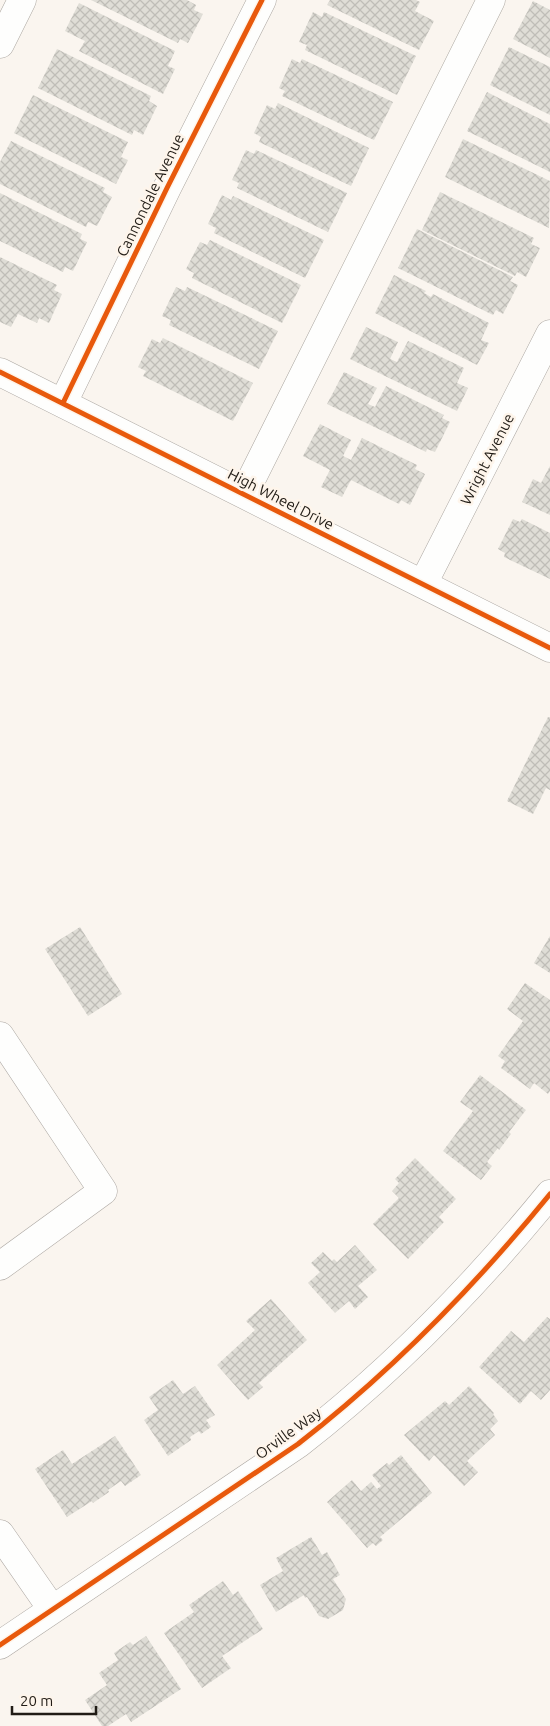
<svg xmlns="http://www.w3.org/2000/svg" width="550" height="1726" viewBox="0 0 550 1726" font-family="Ubuntu,sans-serif">
	<style>
		.building { fill: url(#building-cross-hatch) }
		.lines { fill: none; stroke-linecap: round; stroke-linejoin: round }
		.minor-casing { stroke: #aca7a2; stroke-width: 29 }
		.minor { stroke: #fefefd; stroke-width: 28 }
		.cycleway-casing { stroke: #fef5eb; stroke-width: 8 }
		.cycleway { stroke: #e8590c; stroke-width: 5 }
		.labels { text-anchor: middle; dominant-baseline: central; stroke-width: 5; stroke-linejoin: round; paint-order: stroke }
		.street-label { font-size: 15px; fill: #211c16; stroke: #fef5eb }
	</style>
	<defs>
		<pattern id="building-cross-hatch" width="8" height="8" patternUnits="userSpaceOnUse" patternTransform="scale(1.25)"><rect width="8" height="8" fill="#dfddd6"/><path d="M0 0l8 8M0 8l8-8" fill="none" stroke="#bfbdb7"/></pattern>
	</defs>
	<rect width="100%" height="100%" fill="#faf5ef"/>
	<path class="building" d="M91 0H187L196 5 194 10 203 14 188 43 180 39 178 43Z
		M330 0H416L420 2 415 11 434 21 419 50 327 5Z
		M533 1 550 10V58L513 39Z
		M79 3 175 51 168 66 175 69 163 94 79 51 85 41 65 31Z
		M313 12 322 17 324 12 416 56 397 95 305 50 307 45 299 42Z
		M509 47 550 67V115L490 85Z
		M57 49 151 96 149 101 157 106 143 135 134 130 132 135 38 88Z
		M292 59 300 63 302 59 393 102 374 140 282 96 285 91 279 88Z
		M487 92 550 124V172L467 131Z
		M33 95 128 142 121 157 128 160 116 184 14 133Z
		M278 103 369 148 351 186 259 142 261 137 254 133 267 105 275 109Z
		M463 139 550 181 549 228 445 177Z
		M11 141 105 188 103 192 112 197 97 226 88 222 86 227 0 184V162Z
		M246 150 254 154 256 150 347 193 328 232 237 188 239 183 232 180Z
		M440 192 534 238 531 244 540 248 526 277 517 272 515 276 422 230Z
		M0 193 82 234 80 239 87 242 73 271 65 267 63 272 0 241Z
		M222 195 231 200 233 196 324 240 305 278 214 233 216 228 208 224Z
		M417 229 513 277 510 281 518 285 503 314 496 310 493 315 398 268Z
		M210 240 301 285 282 323 192 278 194 273 186 269 200 242 207 245Z
		M0 257 57 285 54 290 62 294 49 323 39 318 37 323 18 314 11 327 0 322Z
		M394 275 426 291 424 293 431 297 433 294 489 323 481 340 489 343 477 365 375 313Z
		M176 287 185 291 187 287 278 331 259 369 169 325 171 320 162 316Z
		M366 327 398 342 390 359 397 362 408 341 464 368 457 383 468 388 457 411 350 359Z
		M163 338 253 383 233 421 143 376 146 371 138 367 152 339 160 343Z
		M344 372 377 388 368 404 375 407 386 386 444 415 442 418 450 422 435 452 427 449 426 452 327 404Z
		M320 424 351 440 343 456 351 460 362 438 417 465 415 469 425 474 410 505 401 500 399 504 351 480 342 497 321 487 330 470 303 456Z
		M550 466V515L522 502 533 479 541 483Z
		M513 519 520 522 522 519 550 533V579L504 557 505 553 498 549Z
		M548 717H550V790L546 788 533 814 507 801Z
		M80 927 122 994 88 1016 45 949Z
		M550 936V973L534 963Z
		M525 983 550 1000V1091L548 1094 534 1083 530 1089 501 1068 505 1061 498 1056 523 1021 507 1009Z
		M480 1075 526 1110 509 1132 511 1134 499 1150 498 1148 487 1162 492 1166 481 1180 443 1151 473 1111 460 1102Z
		M415 1158 456 1199 439 1217 444 1222 408 1259 373 1224 399 1198 392 1191 399 1183 395 1179Z
		M355 1245 377 1270 358 1286 368 1297 355 1309 349 1301 335 1313 308 1283 320 1272 311 1263 323 1252 332 1261 334 1259 337 1262Z
		M271 1299 307 1340 259 1383 263 1387 248 1400 217 1365 255 1330 246 1321Z
		M547 1317 550 1319V1390L541 1400 531 1391 520 1404 479 1367 511 1331 524 1342Z
		M173 1380 183 1394 195 1386 215 1415 206 1420 211 1427 201 1434 199 1431 190 1437 191 1440 168 1456 144 1420 158 1410 149 1397Z
		M469 1386 494 1413 493 1414 498 1421 490 1429 495 1435 467 1461 478 1472 464 1486 434 1455 429 1461 404 1435 445 1401 449 1405Z
		M115 1436 141 1475 125 1486 121 1481 108 1490 109 1492 93 1503 92 1501 67 1517 35 1469 63 1450 72 1464Z
		M401 1455 432 1493 380 1537 383 1540 376 1546 373 1543 367 1548 327 1502 352 1480 361 1491 371 1482 377 1489 381 1486 372 1475 387 1463 389 1465Z
		M311 1537 322 1555 327 1552 340 1575 333 1579 346 1599 343 1610 328 1619 319 1616 307 1597 305 1598 304 1595 276 1612 260 1585 283 1571 276 1558Z
		M223 1581 233 1595 238 1591 263 1629 222 1656 231 1668 202 1688 164 1633 194 1612 189 1605Z
		M146 1636 181 1689 131 1722 126 1714 108 1726H102L85 1700 107 1685 99 1673 118 1660 114 1653 130 1642 133 1645Z"/>
	<g class="lines">
		<defs>
			<path id="minor" d="M0 44 22 0
				M0 372 550 648
				M63 403 167 188 262 0
				M244 494 491 0
				M423 584 550 334
				M0 1036 103 1191 0 1266
				M0 1534 52 1609
				M0 1645 298 1444C392 1371 475 1286 550 1194"/>
		</defs>
		<use href="#minor" class="minor-casing"/>
		<use href="#minor" class="minor"/>
		<defs>
			<path id="cycleway" d="M0 372 550 648
				M63 403 167 188 262 0
				M0 1645 298 1444C392 1371 475 1286 550 1194"/>
		</defs>
		<use href="#cycleway" class="cycleway-casing"/>
		<use href="#cycleway" class="cycleway"/>
	</g>
	<g class="labels">
		<g class="street-label">
			<text transform="translate(150 195) rotate(-64)">Cannondale Avenue</text>
			<text transform="translate(487 459) rotate(-63)">Wright Avenue</text>
			<text transform="translate(281 499) rotate(27)">High Wheel Drive</text>
			<text transform="translate(288 1433) rotate(-36)">Orville Way</text>
		</g>
	</g>
	<path d="M12 1706v8h84v-8" fill="none" stroke="#211c16" stroke-width="2.5"/>
	<text x="20" y="1706" font-size="15" fill="#211c16" stroke="#fef5eb" stroke-width="4" paint-order="stroke">20 m</text>
</svg>
